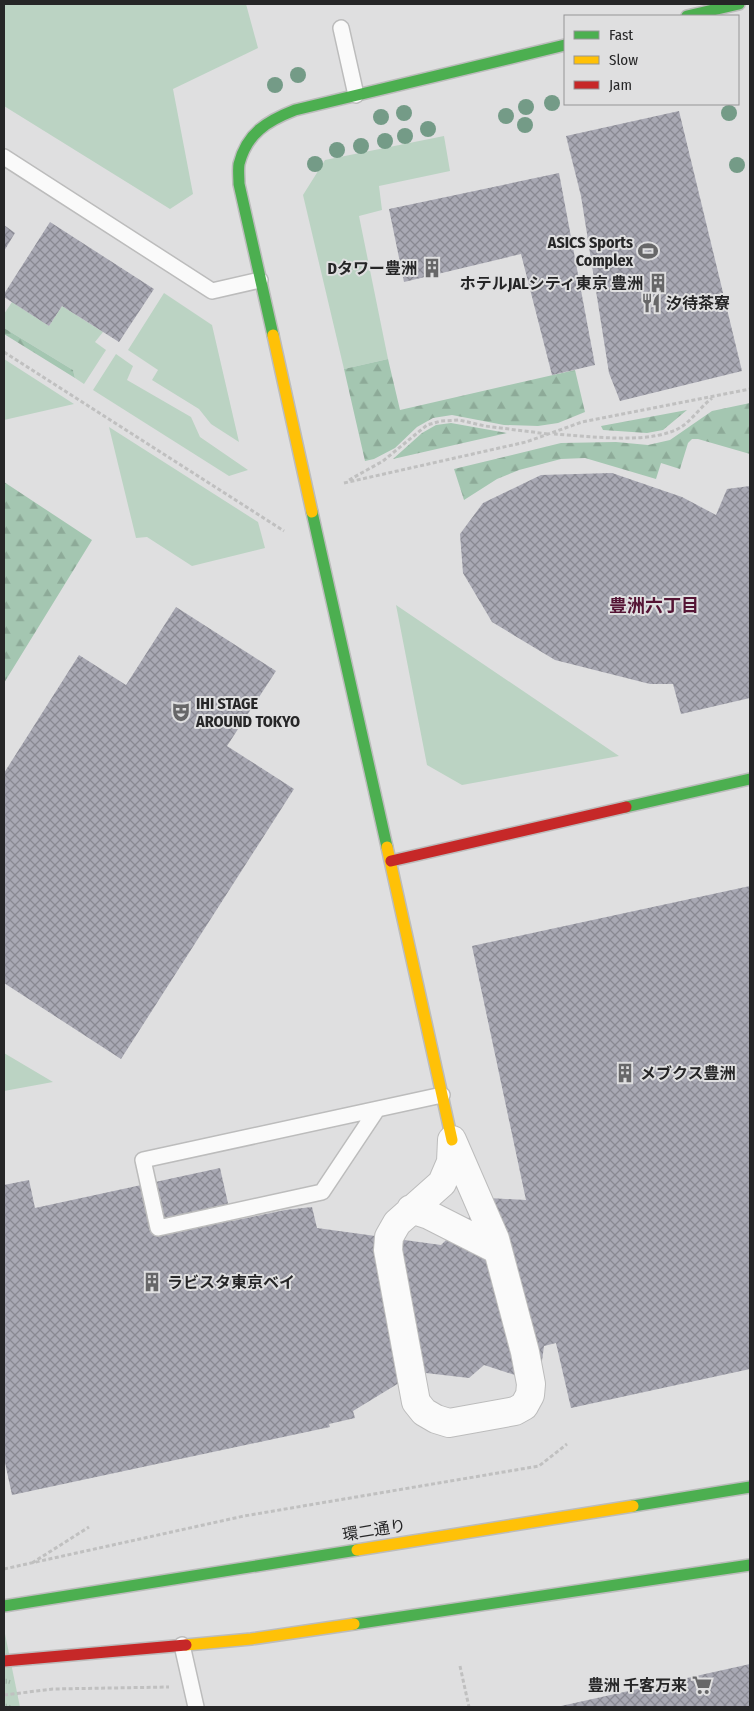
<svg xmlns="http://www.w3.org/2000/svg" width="754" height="1711" viewBox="0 0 754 1711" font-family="'Fira Sans Condensed','Noto Sans JP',sans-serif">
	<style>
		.green { fill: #bbd3c3 }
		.forest { fill: url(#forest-firs) }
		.park { fill: url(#park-tufts) }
		.building { fill: url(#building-cross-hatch) }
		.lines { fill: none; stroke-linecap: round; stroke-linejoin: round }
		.lane-casing { stroke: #bcbcbc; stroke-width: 18 }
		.street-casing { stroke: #bcbcbc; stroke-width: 30 }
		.fast-casing { stroke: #bcbcbc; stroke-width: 14 }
		.slow-casing { stroke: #bcbcbc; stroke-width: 14 }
		.jam-casing { stroke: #bcbcbc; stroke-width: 14 }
		.path { stroke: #c0c0c0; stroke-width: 3; stroke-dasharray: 4 2.5; stroke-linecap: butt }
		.lane { stroke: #fafafa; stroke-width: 15 }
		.street { stroke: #fafafa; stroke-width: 28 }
		.fast { stroke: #4caf50; stroke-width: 11 }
		.slow { stroke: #ffc107; stroke-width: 11 }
		.jam { stroke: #c62828; stroke-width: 11 }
		.tree { fill: #749b87 }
		.labels { text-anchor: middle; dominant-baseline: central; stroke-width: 4; stroke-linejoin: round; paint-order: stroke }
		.poi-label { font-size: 16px; font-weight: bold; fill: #262627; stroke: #dfdfe0; text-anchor: end }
		.street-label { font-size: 16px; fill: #262627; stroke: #dfdfe0 }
		.neighbourhood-label { font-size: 18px; font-weight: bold; fill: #541434; stroke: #dfdfe0 }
	</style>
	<defs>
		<pattern id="forest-firs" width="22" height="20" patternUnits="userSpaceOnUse" patternTransform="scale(1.25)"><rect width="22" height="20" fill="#a4c6b1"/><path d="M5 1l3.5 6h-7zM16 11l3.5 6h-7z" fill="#8daa98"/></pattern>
		<pattern id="park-tufts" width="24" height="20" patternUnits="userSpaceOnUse" patternTransform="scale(1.25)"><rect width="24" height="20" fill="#bbd3c3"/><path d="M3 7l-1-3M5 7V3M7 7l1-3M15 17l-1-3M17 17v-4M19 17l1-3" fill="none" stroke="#a1b5a8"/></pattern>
		<pattern id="building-cross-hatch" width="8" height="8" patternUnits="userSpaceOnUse" patternTransform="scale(1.25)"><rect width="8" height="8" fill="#a9a9b4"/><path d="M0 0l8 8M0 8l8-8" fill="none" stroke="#898992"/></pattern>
	</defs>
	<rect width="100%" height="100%" fill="#dfdfe0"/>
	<path class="green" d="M4 4H246L258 48 173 89 193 194 170 209 4 106Z
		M444 136 450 171 379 186 382 210 359 216 388 359 344 369 303 195 325 160Z
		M164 293 212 325 239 442 211 424 199 409 152 380 158 370 128 350Z
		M12 302 49 326 62 306 103 332 95 342 106 350 84 384 75 378 73 370 4 328V314Z
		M116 354 133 366 127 380 191 417 200 437 248 470 229 476 93 390Z
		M4 359 74 404 4 420Z
		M109 427 258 522 265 548 192 566 147 537 136 538Z
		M396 605 619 756 462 785 427 765Z
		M4 1053 53 1082 4 1091Z"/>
	<path class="forest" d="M4 328 73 370 75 378 4 334Z
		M388 359 400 410 575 370 585 412 558 423 538 426 504 425 452 415 433 418 417 427 395 448 374 459 365 461 344 369Z
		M750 403V454L698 439H692L688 443 680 469 661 463 656 479 585 458 561 459 519 470 497 479 464 500 454 469 561 443 616 442 648 445 670 440 712 411Z
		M687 410 663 430 647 433 603 430 601 426Z
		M451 423 507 433 393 459 422 433 436 425Z
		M4 482 92 540 4 683Z"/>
	<path class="park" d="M4 1629 20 1707H4Z"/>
	<path class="building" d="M679 111 742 371 620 401 609 373 581 196 566 136Z
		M559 173 595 365 552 375 521 254 404 282 389 209Z
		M50 222 154 289 119 342 62 306 49 326 4 297V294Z
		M4 225 15 233 4 251Z
		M612 473 682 497 716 515 727 489 750 486V698L681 714 673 684H650L555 660 492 622 463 573 460 534 483 503 541 475Z
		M176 607 276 671 227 746 294 789 121 1059 4 983V773L79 655 126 685Z
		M750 886V1369L571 1408 556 1343 544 1346 539 1383 484 1365 469 1378 417 1372 353 1411 355 1418 329 1424 330 1427 12 1495 4 1458V1185L29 1180 35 1208 220 1168 232 1221 285 1210 312 1207 317 1228 441 1245 489 1198 526 1200 472 946Z
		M750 1664V1707H561V1706Z"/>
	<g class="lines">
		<defs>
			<path id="lane" d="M341 28 356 95
				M4 157 212 291 260 280
				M376 1111 322 1192 158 1228 143 1160 442 1095
				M182 1645 196 1707"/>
			<path id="street" d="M452 1140 495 1239 525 1352 531 1384 530 1395 524 1406 515 1411 449 1423 436 1419 424 1412 416 1402 388 1250 389 1237 397 1223 442 1183 451 1162Z
				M411 1209 429 1215 498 1250"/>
			<path id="fast" d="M687 16 739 4
				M273 335 239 184C239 178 238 170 239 164 247 133 267 121 295 110L565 45
				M312 512 387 847
				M626 807 750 779
				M633 1506 750 1487
				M4 1606 357 1550
				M354 1624 750 1565"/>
			<path id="slow" d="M273 335 312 512
				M387 847 452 1140
				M357 1550 633 1506
				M186 1645 251 1639 354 1624"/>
			<path id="jam" d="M391 861 626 807
				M4 1661 186 1645"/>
		</defs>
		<use href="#lane" class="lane-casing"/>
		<use href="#street" class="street-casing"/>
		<use href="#fast" class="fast-casing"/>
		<use href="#slow" class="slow-casing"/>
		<use href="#jam" class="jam-casing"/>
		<path class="path" d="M4 352 284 531
			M554 434C589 436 656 446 684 425 694 417 702 406 712 398
			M349 480 383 461 427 425 441 421 459 420 485 426 548 434
			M344 483 526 442 582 422 750 389
			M32 1563 89 1527
			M4 1569 244 1516 539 1466 567 1444
			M460 1666 469 1707
			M4 1695 53 1689 169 1687"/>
		<use href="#lane" class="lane"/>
		<use href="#street" class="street"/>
		<use href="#fast" class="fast"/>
		<use href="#slow" class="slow"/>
		<use href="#jam" class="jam"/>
	</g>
	<g class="tree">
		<circle cx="298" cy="75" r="8"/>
		<circle cx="275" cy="85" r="8"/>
		<circle cx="552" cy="103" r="8"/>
		<circle cx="526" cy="107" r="8"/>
		<circle cx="404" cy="113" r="8"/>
		<circle cx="729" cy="113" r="8"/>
		<circle cx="506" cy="116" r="8"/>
		<circle cx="381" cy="117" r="8"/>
		<circle cx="525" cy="125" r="8"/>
		<circle cx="428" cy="129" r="8"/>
		<circle cx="405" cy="136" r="8"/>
		<circle cx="385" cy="141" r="8"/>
		<circle cx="361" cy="146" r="8"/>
		<circle cx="337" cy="150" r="8"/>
		<circle cx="315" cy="164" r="8"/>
		<circle cx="737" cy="165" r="8"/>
	</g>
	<defs>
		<symbol id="stadium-bare" viewBox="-9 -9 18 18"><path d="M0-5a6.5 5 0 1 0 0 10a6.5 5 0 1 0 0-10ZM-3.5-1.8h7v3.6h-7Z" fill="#676768" stroke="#dfdfe0" stroke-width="2.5" paint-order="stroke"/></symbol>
		<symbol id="building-bare" viewBox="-9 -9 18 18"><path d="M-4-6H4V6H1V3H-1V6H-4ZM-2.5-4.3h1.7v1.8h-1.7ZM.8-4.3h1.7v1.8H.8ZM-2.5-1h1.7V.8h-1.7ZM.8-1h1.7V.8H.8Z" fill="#676768" stroke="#dfdfe0" stroke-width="2.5" paint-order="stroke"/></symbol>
		<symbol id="restaurant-bare" viewBox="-9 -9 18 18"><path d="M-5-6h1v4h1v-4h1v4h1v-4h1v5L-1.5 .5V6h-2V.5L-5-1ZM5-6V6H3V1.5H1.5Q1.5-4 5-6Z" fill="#676768" stroke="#dfdfe0" stroke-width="2.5" paint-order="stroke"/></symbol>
		<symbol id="theatre-bare" viewBox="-9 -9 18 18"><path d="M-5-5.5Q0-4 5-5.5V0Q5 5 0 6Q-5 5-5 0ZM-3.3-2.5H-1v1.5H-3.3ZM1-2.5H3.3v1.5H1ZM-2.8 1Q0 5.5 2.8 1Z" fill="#676768" stroke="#dfdfe0" stroke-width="2.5" paint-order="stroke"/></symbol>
		<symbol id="supermarket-bare" viewBox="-9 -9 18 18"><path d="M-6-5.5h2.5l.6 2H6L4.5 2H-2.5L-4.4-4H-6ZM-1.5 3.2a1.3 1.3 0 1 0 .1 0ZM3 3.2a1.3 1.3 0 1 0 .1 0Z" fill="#676768" stroke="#dfdfe0" stroke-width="2.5" paint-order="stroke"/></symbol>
	</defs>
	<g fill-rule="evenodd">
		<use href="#stadium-bare" x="634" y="237" width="28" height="28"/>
		<use href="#building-bare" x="418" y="254" width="28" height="28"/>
		<use href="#building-bare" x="644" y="269" width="28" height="28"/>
		<use href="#restaurant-bare" x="637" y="289" width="28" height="28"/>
		<use href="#theatre-bare" x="167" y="698" width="28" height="28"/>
		<use href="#building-bare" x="611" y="1059" width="28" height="28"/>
		<use href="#building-bare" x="138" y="1268" width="28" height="28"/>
		<use href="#supermarket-bare" x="688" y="1671" width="28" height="28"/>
	</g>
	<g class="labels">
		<g class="poi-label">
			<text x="633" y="242">ASICS Sports<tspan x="633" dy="18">Complex</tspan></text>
			<text x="417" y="268">Dタワー豊洲</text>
			<text x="643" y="283">ホテルJALシティ東京 豊洲</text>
			<text x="666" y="303" text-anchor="start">汐待茶寮</text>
			<text x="196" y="703" text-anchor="start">IHI STAGE<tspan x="196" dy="18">AROUND TOKYO</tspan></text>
			<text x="640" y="1073" text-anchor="start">メブクス豊洲</text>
			<text x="167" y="1282" text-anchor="start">ラビスタ東京ベイ</text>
			<text x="687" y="1685">豊洲 千客万来</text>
		</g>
		<g class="street-label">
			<text transform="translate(374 1530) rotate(-9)">環二通り</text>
		</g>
		<g class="neighbourhood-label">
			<text x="654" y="606">豊洲六丁目</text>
		</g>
	</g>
	<rect width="754" height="1711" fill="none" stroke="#262627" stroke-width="10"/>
	<rect x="564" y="15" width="175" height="90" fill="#dfdfe0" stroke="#959596"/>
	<rect x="574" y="31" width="25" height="8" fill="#4caf50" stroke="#959596"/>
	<text x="609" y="40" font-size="15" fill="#262627">Fast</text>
	<rect x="574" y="56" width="25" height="8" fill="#ffc107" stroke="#959596"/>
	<text x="609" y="65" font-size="15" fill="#262627">Slow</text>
	<rect x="574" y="81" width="25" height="8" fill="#c62828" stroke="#959596"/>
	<text x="609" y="90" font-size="15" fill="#262627">Jam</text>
</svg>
